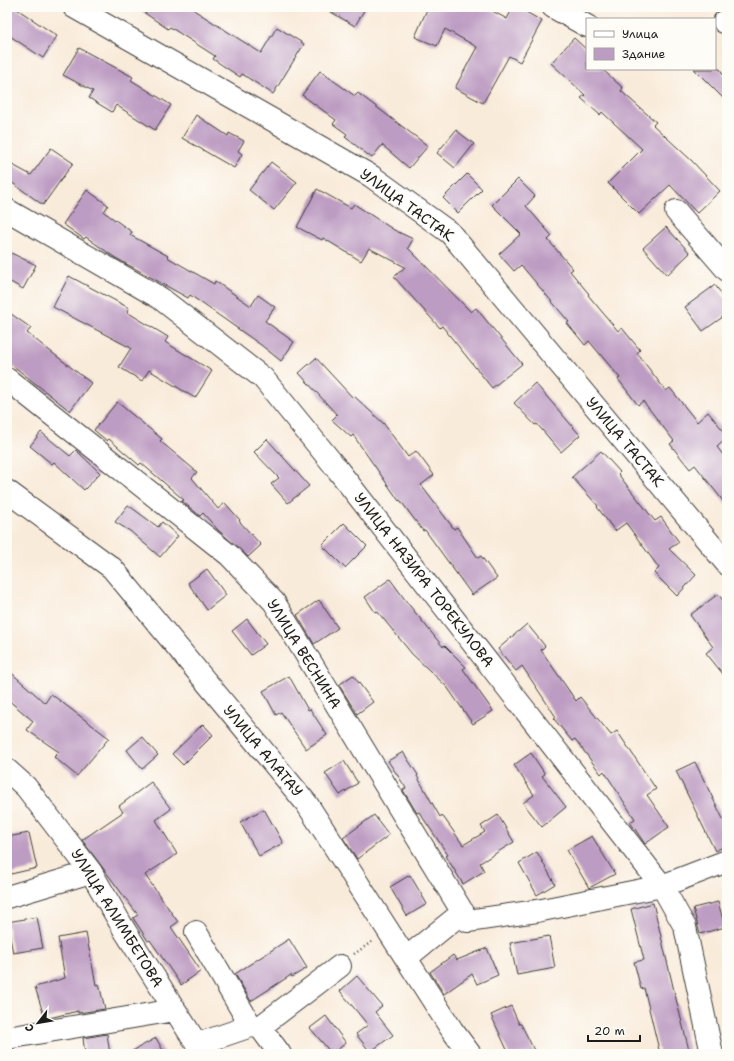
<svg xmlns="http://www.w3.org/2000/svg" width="734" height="1061" viewBox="0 0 734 1061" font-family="'Shantell Sans',sans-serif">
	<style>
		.building { fill: #bd9cc3 }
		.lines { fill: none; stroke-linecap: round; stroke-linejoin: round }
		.minor-casing { stroke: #3d3b38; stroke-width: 24 }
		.path { stroke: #3d3b38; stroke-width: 2.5; stroke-dasharray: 1 3; stroke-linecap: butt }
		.minor { stroke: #fff; stroke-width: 22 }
		.labels { text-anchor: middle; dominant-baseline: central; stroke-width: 3; stroke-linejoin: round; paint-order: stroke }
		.street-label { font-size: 15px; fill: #1c1c1c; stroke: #fdfcf7 }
	</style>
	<rect width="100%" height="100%" fill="#fdfcf7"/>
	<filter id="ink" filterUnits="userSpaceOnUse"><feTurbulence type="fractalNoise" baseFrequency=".025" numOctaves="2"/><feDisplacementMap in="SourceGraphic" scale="8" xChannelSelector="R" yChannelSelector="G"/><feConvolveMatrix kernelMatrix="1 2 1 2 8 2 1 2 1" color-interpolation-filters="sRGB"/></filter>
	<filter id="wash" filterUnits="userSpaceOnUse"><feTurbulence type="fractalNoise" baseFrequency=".012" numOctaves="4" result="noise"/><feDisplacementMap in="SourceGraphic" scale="16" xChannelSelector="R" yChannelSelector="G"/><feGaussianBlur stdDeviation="0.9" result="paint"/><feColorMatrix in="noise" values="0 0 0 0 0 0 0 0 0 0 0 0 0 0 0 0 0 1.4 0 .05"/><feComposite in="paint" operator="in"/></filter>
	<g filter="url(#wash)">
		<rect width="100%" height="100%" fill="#f9ebda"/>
		<g id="blocks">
			<path class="building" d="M7 7H14L57 36 43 58 7 34Z
				M136 7H189L261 53 277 27 304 44 273 94 242 74 240 77 213 59 215 56 170 27 168 29Z
				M322 7H366L355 26Z
				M428 7H485L507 19 513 7H517L542 21 520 62 509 56 483 103 455 88 477 47 445 29 437 46 415 37Z
				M574 38 587 50V69H602L623 88 621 91 656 122 653 125 691 160 720 191 697 213 670 185 639 214 608 183 642 149 602 112 600 115 581 98 585 95 551 63Z
				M79 48 133 77 131 80 171 105 155 130 116 105 112 112 89 98 93 91 63 75Z
				M694 69H720L727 81V102Z
				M320 71 355 96 358 93 428 146 409 168 382 145 372 158 345 137 347 134 333 124 336 120 302 95Z
				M196 115 228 136 229 133 244 141 238 151 242 154 234 168 182 138Z
				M456 130 474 144 455 168 437 153Z
				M51 148 73 163 43 205 7 179V162L31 175Z
				M271 162 297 182 274 210 249 190Z
				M467 174 482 189 458 213 443 198Z
				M518 179 535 196 526 206 552 236 548 240 573 269 570 271 589 294 588 295 618 331 622 328 640 350 637 353 666 391 670 388 697 422 708 412 727 435V438L717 447 727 460V506L695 465 690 469 670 444 674 441 643 401 638 405 618 379 620 378 589 341 585 345 567 323 569 322 521 265 514 271 499 254 521 234 492 205Z
				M317 189 351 208 354 204 394 230 413 239 408 248 471 312 476 308 522 364 492 388 442 326 440 328 394 277 405 267 369 248 361 261 323 238 322 240 297 227Z
				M87 190 108 205 104 212 132 232 130 235 168 256 167 257 214 284 215 281 251 306 258 295 275 307 265 321 294 342 281 361 261 345 190 295 188 298 114 257 86 237 84 239 63 224Z
				M666 227 690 253 667 275 643 248Z
				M7 251 36 265 23 289 7 280Z
				M69 276 129 308 127 312 168 337 165 342 212 371 195 398 149 370 142 381 119 367 131 348 53 307Z
				M715 285 727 301V314L703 331 685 307Z
				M7 311 31 328 27 333 91 383 70 411 7 361Z
				M316 358 353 398 354 396 384 424 408 457 416 451 434 475 421 485 454 529 457 527 478 558 481 556 497 578 472 595 425 530 423 531 400 500 399 501 353 435 351 437 332 420 337 415 299 373Z
				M535 383 580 435 561 452 537 424 535 425 514 403Z
				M117 402 162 439 160 441 197 472 192 478 218 509 225 503 240 520 239 521 261 545 248 557 218 530 203 513 200 516 182 501 184 500 141 463 139 465 109 439 107 441 94 430Z
				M41 432 70 456 76 450 100 473 84 490 54 462 52 464 30 446Z
				M267 439 309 486 288 503 271 484 279 478 254 452Z
				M601 451 620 472 618 474 655 521 661 517 679 542 669 549 696 575 677 596 654 573 659 568 626 523 615 531 597 507 598 506 572 477Z
				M128 505 158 527 162 522 178 536 160 557 130 531 115 522Z
				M344 523 367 546 345 568 322 545Z
				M207 569 226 595 207 610 188 583Z
				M390 579 406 601 443 647 444 645 466 667 463 669 493 711 473 724 447 687 412 654 377 611 375 612 365 597Z
				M718 594 727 606V679L706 653 713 647 690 615Z
				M319 600 338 628 314 644 297 615Z
				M247 619 266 644 251 655 232 631Z
				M527 624 545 646 541 650 576 701 580 697 611 735 617 731 656 789 647 795 669 827 645 844 630 822 635 819 604 771 601 774 575 739 572 741 554 719 556 717 522 666 516 671 498 649Z
				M7 669 45 703 51 694 109 738 77 776 54 757 59 752 27 730 33 721 7 699Z
				M353 675 373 702 357 714 339 685Z
				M289 676 308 710 310 709 327 735 306 749 281 712 276 715 263 691Z
				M203 724 213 735 183 765 172 754Z
				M142 737 158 755 142 769 127 750Z
				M403 752 418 775 417 776 440 817 442 815 463 845 485 832 481 826 498 815 514 842 480 863 484 871 463 884 446 856 448 855 419 812 417 813 403 790 406 788 388 761Z
				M531 753 545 774 542 776 566 807 542 827 523 803 534 795 514 765Z
				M344 761 358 783 340 795 325 773Z
				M695 762 727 827V845L715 851 676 771Z
				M151 782 171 809 156 820 177 854 145 875 178 922 171 927 201 971 181 985 150 940 148 941 133 918 138 915 82 840 123 812 119 806Z
				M264 809 283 843 259 856 240 822Z
				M374 815 389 835 357 859 343 838Z
				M29 833 37 868 11 874 7 858V837Z
				M592 836 615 874 589 888 567 850Z
				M537 852 555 884 537 895 519 863Z
				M410 875 427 904 407 916 390 887Z
				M718 902 725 927 700 934 693 908Z
				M653 903 677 1003 690 1054H660L644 988 641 989 634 962 644 960 631 909Z
				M37 917 43 948 13 953 7 922Z
				M86 933 96 985 99 984 105 1009 78 1013V1011L45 1019 35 987 65 978 58 938Z
				M549 936 555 968 517 975 510 943Z
				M289 939 307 968 292 977 291 975 251 1001 235 974Z
				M487 948 498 975 477 984 472 974 444 994 430 972 453 955 457 960Z
				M357 976 382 1006 375 1012 393 1035 370 1052 356 1034 368 1025 340 991Z
				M511 1006 519 1024H521L536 1054H509L491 1015Z
				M326 1016 346 1043 332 1054 310 1028Z
				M107 1034 110 1054H85L83 1038Z
				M156 1038 165 1054H127Z"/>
		</g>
	</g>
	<g filter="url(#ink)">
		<use href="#blocks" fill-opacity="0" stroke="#3d3b38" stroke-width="1"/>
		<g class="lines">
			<defs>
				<path id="minor" d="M74 7 371 176 450 233 727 564
					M553 7 587 26
					M724 22 727 21
					M7 210 160 298 263 378 334 465 662 886 685 927 712 1054
					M676 211 727 270
					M7 379 229 555 274 602 468 921 537 911 662 886 727 861
					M7 491 112 568 307 804 452 1030 470 1054
					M7 770 26 787 91 872 125 931 203 1054
					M7 897 91 872
					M196 932 251 1026
					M406 958 463 912
					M260 1027 340 966
					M7 1038 175 1010
					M198 1044 251 1026 260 1027 280 1054"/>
			</defs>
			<use href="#minor" class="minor-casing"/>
			<path class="path" d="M354 954 373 941"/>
			<use href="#minor" class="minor"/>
		</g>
	</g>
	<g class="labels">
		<g class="street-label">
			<text transform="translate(407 205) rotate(36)">УЛИЦА ТАСТАК</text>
			<text transform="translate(625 442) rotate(50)">УЛИЦА ТАСТАК</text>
			<text transform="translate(424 580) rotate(52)">УЛИЦА НАЗИРА ТОРЕКУЛОВА</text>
			<text transform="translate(304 654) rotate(58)">УЛИЦА ВЕСНИНА</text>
			<text transform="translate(263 751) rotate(50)">УЛИЦА АЛАТАУ</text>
			<text transform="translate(117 918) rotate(58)">УЛИЦА АЛИМБЕТОВА</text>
		</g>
	</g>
	<rect width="734" height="1061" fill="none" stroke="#fdfcf7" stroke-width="24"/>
	<rect x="586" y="18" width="130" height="52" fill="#fdfcf7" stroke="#a3a29f"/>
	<rect x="594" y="31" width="20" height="6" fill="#ffffff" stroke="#a3a29f"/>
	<text x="622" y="38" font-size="12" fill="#1c1c1c">Улица</text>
	<rect x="594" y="48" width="20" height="12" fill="#bd9cc3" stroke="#a3a29f"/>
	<text x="622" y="58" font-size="12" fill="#1c1c1c">Здание</text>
	<g transform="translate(38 1023) rotate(239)" stroke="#fdfcf7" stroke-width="3" paint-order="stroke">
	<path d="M0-3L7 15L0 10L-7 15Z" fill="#1c1c1c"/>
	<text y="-6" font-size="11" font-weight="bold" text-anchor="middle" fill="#1c1c1c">С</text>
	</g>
	<path d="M588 1035v6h52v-6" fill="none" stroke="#1c1c1c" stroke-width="2"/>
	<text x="594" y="1035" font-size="12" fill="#1c1c1c" stroke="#fdfcf7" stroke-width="3" paint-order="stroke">20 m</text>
</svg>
